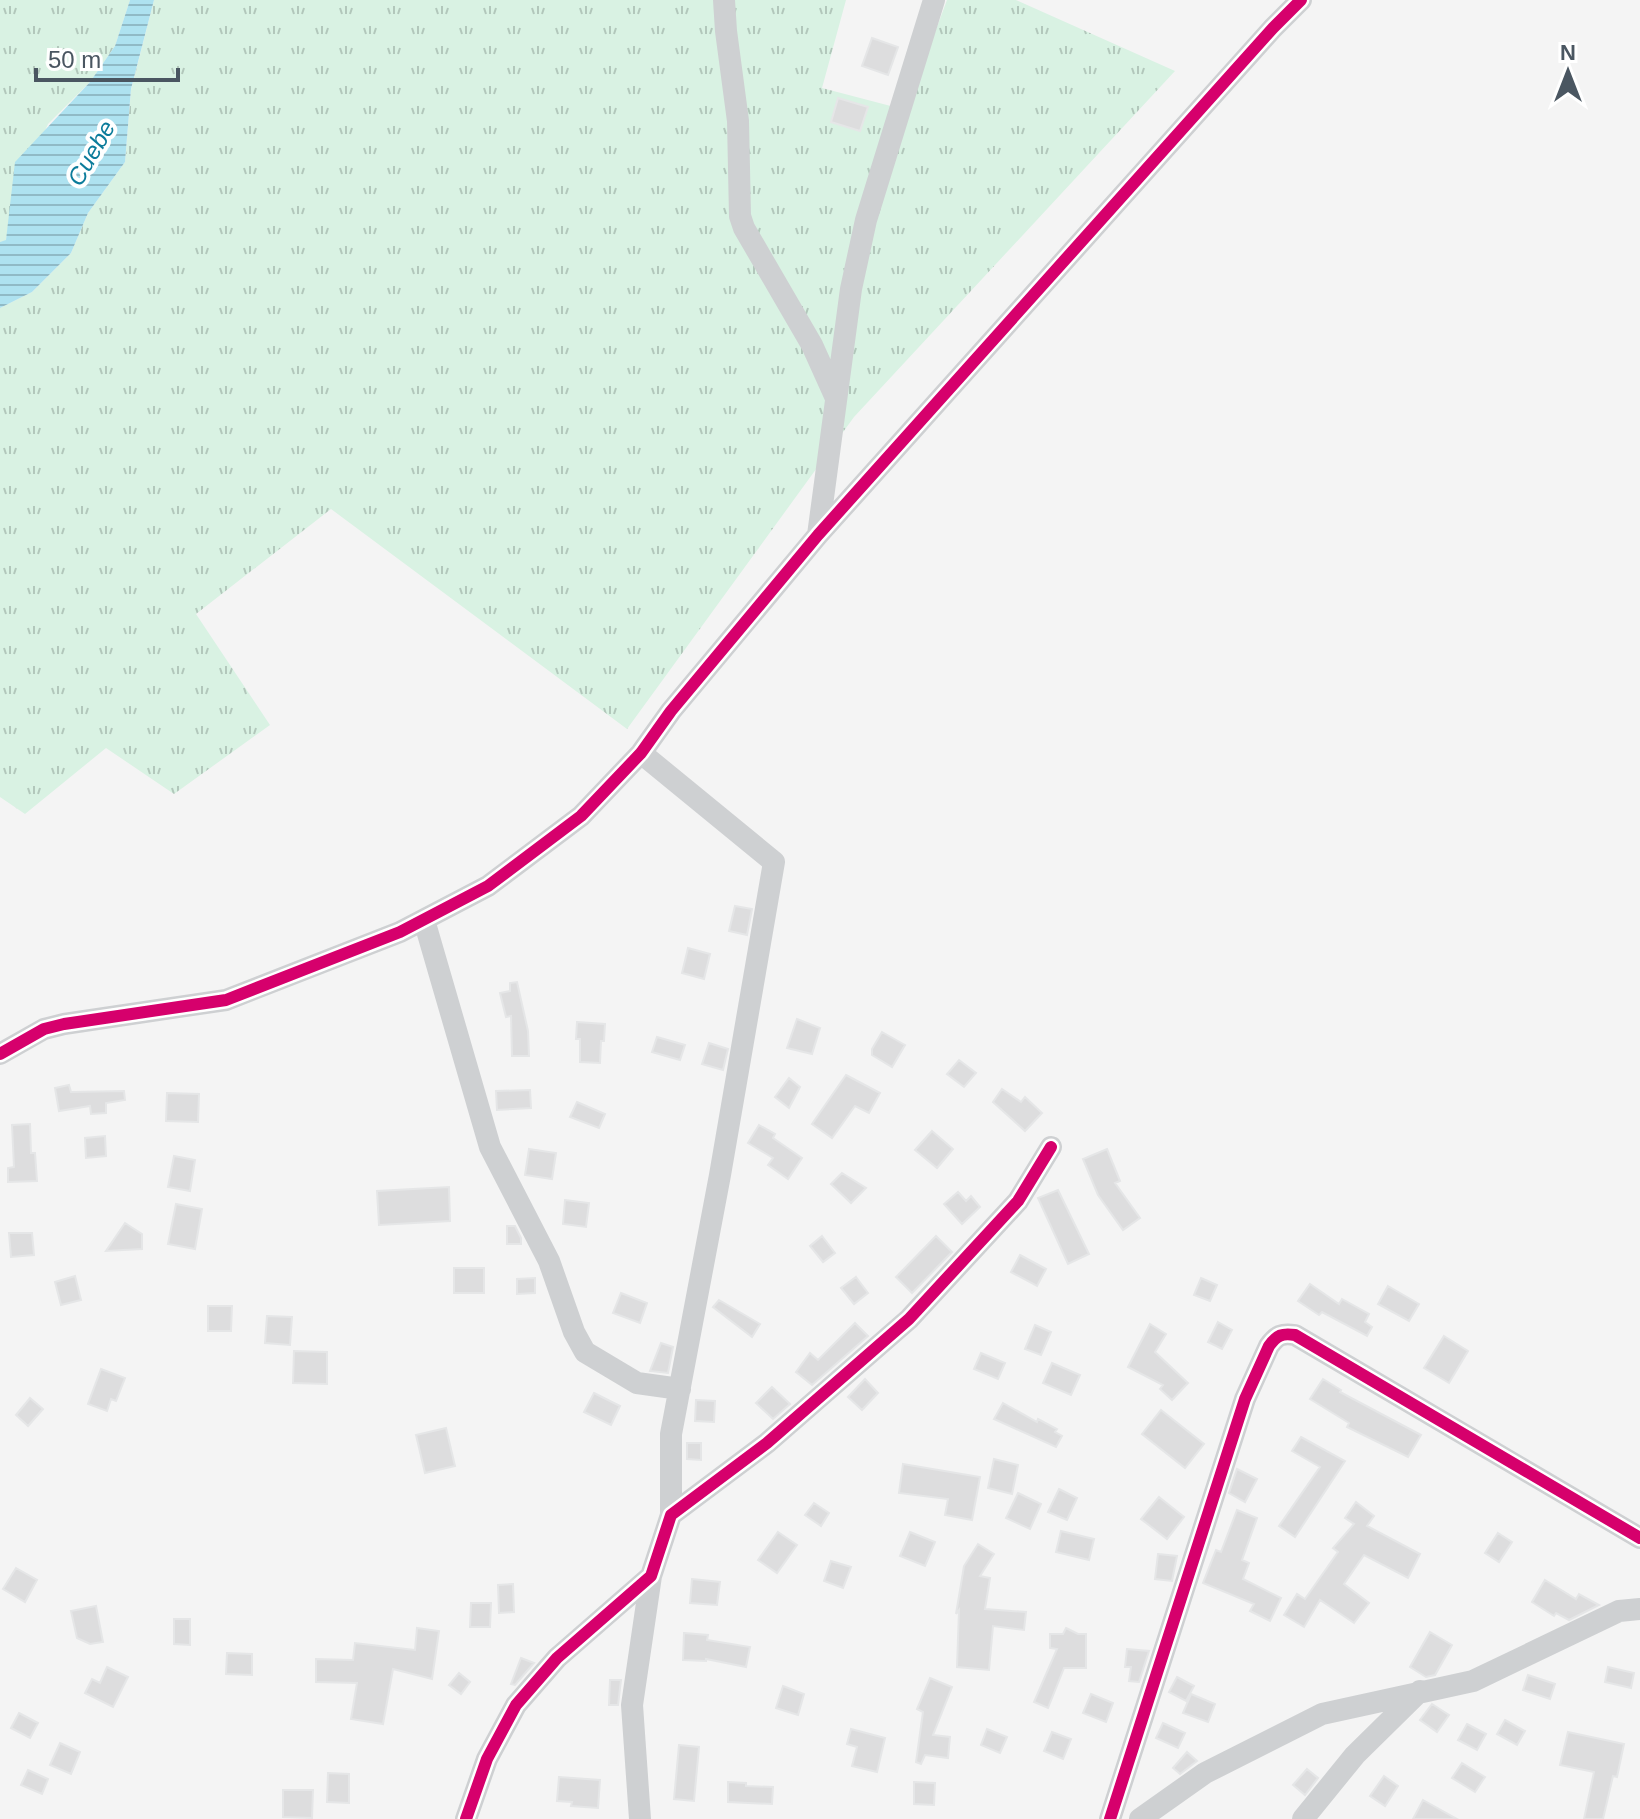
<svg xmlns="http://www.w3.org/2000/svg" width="1640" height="1819" viewBox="0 0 1640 1819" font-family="Helvetica,sans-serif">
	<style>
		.grass { fill: url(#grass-tufts) }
		.water { fill: url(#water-rules) }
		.building { fill: #ddddde; stroke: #e5e6e7; stroke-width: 2 }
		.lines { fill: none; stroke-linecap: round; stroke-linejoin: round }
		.street { stroke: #ced0d2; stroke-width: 22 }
		.cycleway-casing { stroke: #fff; stroke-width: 17 }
		.cycleway { stroke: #d6006c; stroke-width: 12 }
		.labels { text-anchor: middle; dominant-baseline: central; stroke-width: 8; stroke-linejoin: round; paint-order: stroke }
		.water-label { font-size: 24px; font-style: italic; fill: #0c7c9b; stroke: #fff }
	</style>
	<defs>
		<pattern id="grass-tufts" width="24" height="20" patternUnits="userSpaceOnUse" patternTransform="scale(2)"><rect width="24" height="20" fill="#d9f2e3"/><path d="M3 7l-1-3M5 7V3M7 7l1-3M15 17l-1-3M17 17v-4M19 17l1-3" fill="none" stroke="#b2c7bb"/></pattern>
		<pattern id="water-rules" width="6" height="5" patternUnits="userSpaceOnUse" patternTransform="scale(2)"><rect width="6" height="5" fill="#aee2f0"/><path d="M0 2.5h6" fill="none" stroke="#90bac6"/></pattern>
	</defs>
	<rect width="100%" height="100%" fill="#f4f4f4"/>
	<path class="grass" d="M0 0H130L115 46 90 82 48 124 11 208 6 241 0 242Z
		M154 0H846L822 88 906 110 947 0H1016L1175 71 854 417 627 729 331 509 196 614 270 725 174 794 106 748 25 814 0 797V308L32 292 71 253 88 213 125 162 131 90Z"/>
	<path class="water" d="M130 0H154L131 89 125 162 88 213 71 253 32 292 0 308V242L6 240 15 162 90 82 115 46Z"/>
	<path class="building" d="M872 38 898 47 888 75 862 66Z
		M838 98 868 107 860 131 831 122Z
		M735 906 752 909 747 935 729 931Z
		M688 948 710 954 704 979 682 973Z
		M517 982 528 1031 529 1056H512L511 1016 506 1017 500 993 510 991V983Z
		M797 1019 820 1028 812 1054 787 1048Z
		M577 1022 605 1024 604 1041H601L600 1063 580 1062V1039H576Z
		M882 1032 905 1045 892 1067 872 1055V1049Z
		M657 1037 685 1045 680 1060 652 1052Z
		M709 1043 728 1049 723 1070 702 1064Z
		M959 1060 976 1073 964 1087 947 1074Z
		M846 1075 880 1093 869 1113 855 1106 832 1138 812 1124Z
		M789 1078 800 1087 789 1108 775 1097Z
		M69 1085 71 1092 124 1091 125 1100 106 1103V1113L91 1114 90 1106 59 1111 55 1088Z
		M1002 1089 1021 1102 1025 1097 1042 1113 1025 1131 993 1102Z
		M530 1090 531 1108 497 1110 496 1091Z
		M167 1093 199 1094 198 1122 166 1121Z
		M577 1102 605 1114 599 1128 570 1117Z
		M30 1124 31 1153H35L37 1181 8 1182V1168L14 1167 12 1125Z
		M759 1125 775 1134 773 1138 802 1158 788 1179 768 1165 773 1158 748 1143Z
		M932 1131 953 1149 937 1168 915 1150Z
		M105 1136 106 1156 86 1158 85 1138Z
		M529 1149 556 1153 552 1179 525 1175Z
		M1107 1149 1120 1181 1115 1183 1140 1218 1123 1230 1098 1195 1083 1159Z
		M174 1156 195 1160 190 1191 168 1187Z
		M842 1173 866 1188 851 1203 831 1184Z
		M449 1187 450 1221 379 1225 377 1191Z
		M1058 1190 1089 1254 1068 1264 1038 1198Z
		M958 1192 966 1201 971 1196 980 1207 962 1224 944 1204Z
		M565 1200 589 1203 586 1227 563 1224Z
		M176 1204 202 1209 195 1249 168 1244Z
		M125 1223 142 1234V1249L106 1251Z
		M507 1226H515L521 1238V1244H507Z
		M9 1233H32L34 1255 11 1257Z
		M822 1236 835 1253 823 1262 810 1246Z
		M936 1236 952 1252 912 1293 896 1277Z
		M1020 1255 1046 1269 1037 1286 1011 1272Z
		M454 1268H484V1293H454Z
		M75 1276 81 1300 61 1305 55 1282Z
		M856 1277 868 1293 854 1304 841 1288Z
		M535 1278V1293L517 1294V1279Z
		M1201 1278 1217 1285 1210 1301 1194 1295Z
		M1310 1284 1339 1304 1342 1299 1369 1314 1365 1322 1372 1327 1367 1336 1322 1312 1319 1315 1298 1301Z
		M1388 1286 1419 1304 1409 1321 1378 1304Z
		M621 1293 647 1303 640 1323 613 1313Z
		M719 1300 760 1324 752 1337 713 1307Z
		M208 1306H232L231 1331H208Z
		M267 1316 292 1317 290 1345 265 1343Z
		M1218 1322 1232 1330 1222 1349 1208 1342Z
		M855 1323 868 1336 812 1385 796 1372 810 1353 818 1360Z
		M1150 1324 1166 1334 1155 1352 1188 1383 1172 1400 1160 1389 1163 1385 1128 1367Z
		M1035 1325 1051 1332 1041 1355 1025 1349Z
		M1444 1336 1468 1351 1449 1383 1424 1368Z
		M661 1343 673 1347 668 1373 650 1371Z
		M294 1351 327 1352V1384L293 1383Z
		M981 1353 1005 1363 998 1379 974 1369Z
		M1052 1363 1080 1375 1071 1395 1043 1383Z
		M101 1369 125 1378 116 1401 111 1399 107 1411 88 1404Z
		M865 1379 878 1393 862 1410 848 1397Z
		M1323 1379 1341 1390 1340 1392 1421 1435 1408 1457 1347 1427 1349 1423 1310 1399Z
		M772 1387 790 1404 773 1419 756 1403Z
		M594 1393 620 1406 611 1425 584 1412Z
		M30 1398 43 1409 28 1426 16 1415Z
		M696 1400 715 1401 714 1422 695 1421Z
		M1003 1403 1037 1422 1038 1419 1057 1429 1055 1432 1062 1436 1056 1447 994 1419Z
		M1161 1410 1204 1444 1185 1468 1142 1434Z
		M446 1428 455 1466 425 1473 416 1435Z
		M1301 1437 1345 1461 1295 1537 1279 1526 1320 1467 1292 1451Z
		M687 1443H701V1460L687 1459Z
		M994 1459 1018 1465 1012 1494 988 1488Z
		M903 1464 980 1477 972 1520 945 1515 948 1499 899 1493Z
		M1237 1469 1257 1479 1245 1502 1229 1493Z
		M1059 1489 1077 1498 1067 1520 1048 1512Z
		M1018 1493 1041 1504 1030 1529 1006 1518Z
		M1159 1497 1184 1517 1167 1539 1141 1519Z
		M1356 1502 1374 1516 1367 1526 1420 1554 1408 1578 1364 1555 1344 1584 1369 1603 1354 1623 1320 1600 1304 1627 1284 1615 1297 1594 1305 1599 1338 1552 1333 1548 1354 1524 1345 1518Z
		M814 1503 829 1513 821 1526 805 1515Z
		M1237 1510 1257 1518 1242 1560 1249 1563 1243 1579 1281 1598 1270 1621 1250 1611 1254 1604 1203 1583 1216 1550 1221 1552Z
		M1061 1531 1094 1539 1089 1560 1056 1552Z
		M778 1532 797 1545 777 1573 758 1560Z
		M910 1532 935 1542 925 1566 900 1556Z
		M1498 1533 1512 1542 1499 1562 1485 1553Z
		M978 1544 994 1554 980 1576 990 1578 985 1609 1026 1612 1024 1630 993 1626 989 1670 957 1667 959 1610 956 1614 964 1566Z
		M1158 1554 1177 1556 1172 1581 1155 1579Z
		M831 1561 851 1567 843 1588 824 1581Z
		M16 1568 37 1580 25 1602 3 1589Z
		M692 1579 720 1582 717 1605 690 1603Z
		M1545 1580 1576 1599 1579 1594 1599 1605 1569 1620 1556 1613 1554 1616 1532 1602Z
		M513 1584 514 1612 499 1613 498 1585Z
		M471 1603H491L490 1627H470Z
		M96 1606 103 1642 90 1644 77 1638 71 1611Z
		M174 1619H190V1645L174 1644Z
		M417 1628 439 1631 432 1679 393 1669 383 1724 351 1719 357 1683 316 1682V1659L353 1660 355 1643 415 1650Z
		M1066 1628 1078 1634H1086V1668H1064L1048 1708 1034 1702 1057 1649 1050 1648V1634H1063Z
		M1430 1632 1452 1645 1435 1675 1426 1677 1410 1667Z
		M684 1633 708 1635 707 1640 750 1647 746 1667 706 1659V1661L683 1660Z
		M1127 1649 1149 1651 1139 1682 1129 1681 1131 1667H1125Z
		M227 1653 252 1654V1675L226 1674Z
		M521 1658 534 1663 515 1685 511 1684Z
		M107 1667 128 1677 113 1707 85 1693 92 1679 100 1683Z
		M1608 1667 1634 1673 1631 1688 1605 1682Z
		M459 1673 470 1682 461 1694 449 1685Z
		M1528 1675 1555 1684 1550 1699 1523 1690Z
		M1177 1677 1194 1686 1186 1701 1169 1692Z
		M930 1678 952 1687 933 1735 950 1737 948 1758 925 1755 921 1764 916 1762 923 1712 917 1709Z
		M610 1680H621L618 1705H609Z
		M783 1686 804 1694 798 1715 776 1708Z
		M1091 1694 1113 1703 1106 1722 1083 1713Z
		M1191 1694 1215 1704 1208 1722 1183 1713Z
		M1432 1704 1449 1715 1437 1732 1420 1720Z
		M19 1713 38 1723 30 1738 11 1728Z
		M1505 1720 1525 1731 1517 1745 1497 1734Z
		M1163 1723 1185 1733 1178 1748 1156 1738Z
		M1467 1724 1486 1734 1477 1750 1458 1740Z
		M851 1729 885 1738 877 1772 852 1766 857 1747 847 1744Z
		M987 1729 1007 1737 1000 1753 981 1745Z
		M1052 1732 1071 1739 1063 1759 1044 1751Z
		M1568 1732 1624 1744 1617 1777 1613 1776 1603 1819H1584L1594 1772 1560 1765Z
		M60 1743 80 1752 71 1774 50 1765Z
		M679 1745 699 1747 694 1801 674 1799Z
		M1187 1752 1197 1761 1180 1774 1173 1768Z
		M1462 1763 1485 1777 1475 1792 1452 1778Z
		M1307 1769 1318 1778 1305 1795 1293 1785Z
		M28 1770 48 1779 42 1794 21 1785Z
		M328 1773 349 1774V1803L327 1802Z
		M1384 1776 1398 1786 1385 1806 1370 1796Z
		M559 1777 600 1780 598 1808 571 1806 572 1802 557 1801Z
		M728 1782 746 1783V1786L773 1787 772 1804 728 1802Z
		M914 1782 935 1783 934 1805 914 1804Z
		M283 1790H313L312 1818 283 1817Z
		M1423 1800 1457 1819H1413Z"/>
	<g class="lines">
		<path class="street" d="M724 0 726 31 738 121 740 216 744 228 812 345 835 396
			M818 535 851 289 866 220 934 0
			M641 753 774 862 720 1175 671 1434V1515
			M424 920 490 1147 549 1261 574 1332 585 1352 637 1383 680 1389
			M0 1054 44 1029 64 1024 226 1000 400 932 488 886 581 816 641 753 671 711 818 535 1273 28 1301 0
			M466 1819 487 1759 516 1705 557 1658 651 1576 671 1515 767 1443 909 1319 1018 1201 1051 1147
			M640 1819 632 1705 651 1576
			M1110 1819 1245 1399 1269 1346C1277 1335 1282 1333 1295 1335L1640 1538
			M1140 1819 1205 1773 1322 1714 1473 1681 1619 1611 1640 1609
			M1303 1819 1355 1755 1420 1691"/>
		<defs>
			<path id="cycleway" d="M0 1054 44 1029 64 1024 226 1000 400 932 488 886 581 816 641 753 671 711 818 535 1273 28 1301 0
				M466 1819 487 1759 516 1705 557 1658 651 1576 671 1515 767 1443 909 1319 1018 1201 1051 1147
				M1110 1819 1245 1399 1269 1346C1277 1335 1282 1333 1295 1335L1640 1538"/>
		</defs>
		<use href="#cycleway" class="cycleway-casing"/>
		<use href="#cycleway" class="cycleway"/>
	</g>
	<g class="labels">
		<g class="water-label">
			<text transform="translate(91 153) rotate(-60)">Cuebe</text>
		</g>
	</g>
	<g transform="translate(1568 72)" stroke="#ffffff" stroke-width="6" paint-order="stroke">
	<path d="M0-6L14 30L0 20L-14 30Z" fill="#4a5661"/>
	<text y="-12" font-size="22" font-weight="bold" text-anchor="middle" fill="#4a5661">N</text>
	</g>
	<path d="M36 68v12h142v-12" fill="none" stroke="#4a5661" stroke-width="4"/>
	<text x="48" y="68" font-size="24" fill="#4a5661" stroke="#ffffff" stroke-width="6" paint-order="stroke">50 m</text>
</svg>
